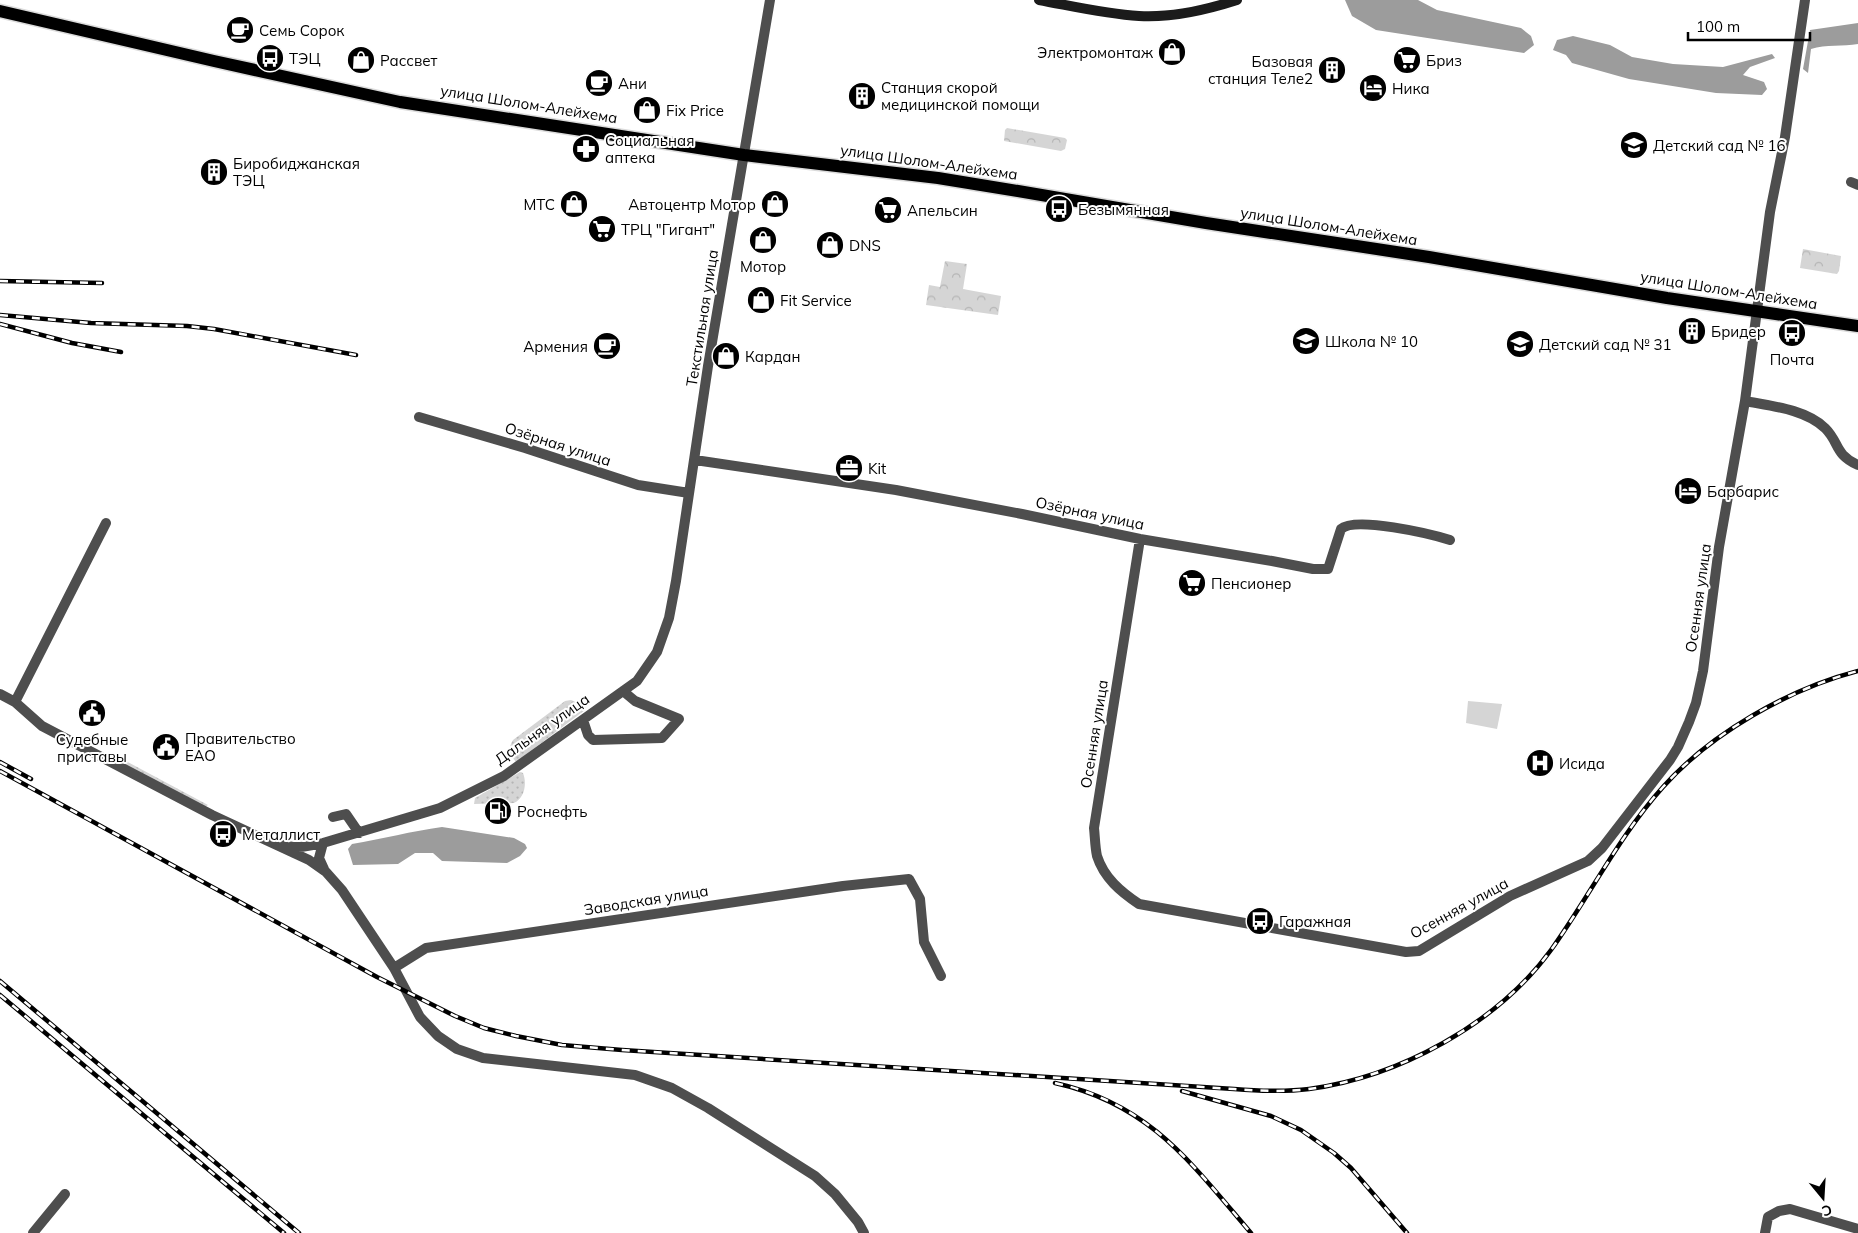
<svg xmlns="http://www.w3.org/2000/svg" width="1858" height="1233" viewBox="0 0 1858 1233" font-family="Mulish,sans-serif">
	<style>
		.grass { fill: url(#grass-dots) }
		.park { fill: url(#park-crowns) }
		.pitch { fill: #d5d5d5 }
		.water { fill: #9c9c9c }
		.lines { fill: none; stroke-linecap: round; stroke-linejoin: round }
		.primary-casing { stroke: #dbdbdb; stroke-width: 15 }
		.street { stroke: #4e4e4e; stroke-width: 10 }
		.secondary { stroke: #1b1b1b; stroke-width: 10 }
		.primary { stroke: #000; stroke-width: 12 }
		.rail-casing { stroke: #000; stroke-width: 4.5 }
		.rail { stroke: #fff; stroke-width: 2.5; stroke-dasharray: 8; stroke-linecap: butt }
		.labels { text-anchor: middle; dominant-baseline: central; stroke-width: 4; stroke-linejoin: round; paint-order: stroke }
		.poi-label { font-size: 15px; fill: #000; stroke: #fff; text-anchor: start }
		.street-label { font-size: 15px; fill: #000; stroke: #fff }
	</style>
	<defs>
		<pattern id="grass-dots" width="8" height="8" patternUnits="userSpaceOnUse" patternTransform="scale(1.25)"><rect width="8" height="8" fill="#d5d5d5"/><path d="M2 2h.1M6 6h.1" fill="none" stroke="#b5b5b5" stroke-width="1.8" stroke-linecap="round"/></pattern>
		<pattern id="park-crowns" width="20" height="18" patternUnits="userSpaceOnUse" patternTransform="scale(1.25)"><rect width="20" height="18" fill="#d5d5d5"/><path d="M2 6a3 3 0 1 1 6 0M12 15a3 3 0 1 1 6 0" fill="none" stroke="#b5b5b5"/></pattern>
	</defs>
	<rect width="100%" height="100%" fill="#fff"/>
	<path class="grass" d="M571 700 586 706 585 710 516 762C510 754 507 750 513 740L565 701Z
		M124 760 208 805 205 807 126 766Z
		M520 772 523 773C527 783 525 798 514 803L474 804 475 798Z"/>
	<path class="park" d="M1007 128 1065 138 1067 140 1065 149 1061 151 1004 141 1005 130Z
		M1803 249 1841 256 1839 271 1837 274 1800 268Z
		M945 261 967 264 963 289 1001 296 998 315 926 305 929 285 940 287Z"/>
	<path class="pitch" d="M1468 701 1502 704 1497 729 1466 723Z"/>
	<path class="water" d="M1345 0H1418L1437 10 1521 28 1531 36 1534 45 1524 53 1376 30 1352 16Z
		M1858 23V44C1843 47 1826 44 1811 49L1808 73 1803 69 1810 30Z
		M1573 36 1610 45 1632 57 1673 64 1723 67 1772 54 1775 58 1750 67 1743 75 1764 82 1767 89 1762 95 1716 93 1629 79 1572 63 1566 55 1553 50 1557 40Z
		M442 827 514 838 525 844 527 848 520 856 507 863 442 861 433 853H415L398 864 353 865 348 849 352 844C382 839 412 831 442 827Z"/>
	<g class="lines">
		<defs>
			<path id="primary" d="M0 11 214 61 400 102 744 155 938 178 1018 191 1206 223 1429 257 1667 298 1858 326"/>
		</defs>
		<use href="#primary" class="primary-casing"/>
		<path class="street" d="M1851 182 1858 185
			M1745 401C1771 406 1805 409 1825 428 1840 443 1834 454 1858 465
			M419 417 525 448 638 485 689 493
			M695 460 896 490 1022 514 1140 539 1272 561 1313 569H1328L1341 529C1355 516 1431 534 1450 540
			M1140 539 1094 828C1095 837 1095 847 1097 856 1104 878 1121 892 1139 904L1406 952 1419 951 1510 896 1588 861 1602 848 1670 760 1678 747 1689 722 1696 703 1703 671 1719 547 1745 401 1770 212 1785 137 1805 0
			M0 694 15 702 42 726 212 815 309 860 326 872 342 890 394 968 420 1017 438 1036 457 1049 483 1058 635 1075 672 1088 708 1108 815 1176 835 1194 858 1222 864 1233
			M15 702 106 523
			M583 720 588 735 593 740 662 738 679 719 635 701 623 691
			M333 817 346 814 359 833
			M272 842C293 849 303 848 323 843L440 808 504 776 637 681 657 652 669 618 676 581 708 366 770 0
			M323 843 319 858 324 869
			M394 968 426 948 843 886 909 879 920 899 924 942 941 976
			M33 1233 65 1194
			M1765 1233 1768 1217 1779 1211 1790 1209 1858 1229"/>
		<path class="secondary" d="M1039 0C1072 6 1105 14 1139 16 1172 18 1206 10 1237 0"/>
		<use href="#primary" class="primary"/>
		<defs>
			<path id="rail" d="M0 281 102 283
				M0 315 91 323 187 326 214 329 356 355
				M0 324 72 343 121 352
				M0 762 31 779
				M0 771 377 977 455 1016 484 1028 516 1036 562 1045 622 1050 1234 1089C1259 1091 1285 1092 1309 1089 1399 1077 1497 1024 1551 950 1589 897 1619 836 1663 787 1711 733 1789 689 1858 671
				M0 981 299 1233
				M0 995 284 1233
				M1055 1083C1150 1104 1191 1163 1251 1233
				M1182 1091 1271 1116 1301 1130 1334 1153 1351 1168 1407 1233"/>
		</defs>
		<use href="#rail" class="rail-casing"/>
		<use href="#rail" class="rail"/>
	</g>
	<defs>
		<symbol id="cafe-disc" viewBox="-11 -11 22 22"><circle r="9.5" fill="#000" stroke="#fff"/><path d="M-5.5-4.5H6V0H3Q3 3.5 0 3.5H-2.5Q-5.5 3.5-5.5 0ZM3-3.2v2h1.7v-2ZM-6 4.5H4V6H-6Z" fill="#fff"/></symbol>
		<symbol id="shop-disc" viewBox="-11 -11 22 22"><circle r="9.5" fill="#000" stroke="#fff"/><path d="M-5-2.5h2.3a2.7 3.5 0 0 1 5.4 0H5L5.5 6h-11ZM-1.5-2.5h3a1.5 2.3 0 0 0-3 0Z" fill="#fff"/></symbol>
		<symbol id="bus-disc" viewBox="-11 -11 22 22"><circle r="9.5" fill="#000" stroke="#fff"/><path d="M-5-6H5V4H4V6H2V4H-2V6H-4V4H-5ZM-3.5-4V0h7V-4ZM-3.5 1.2v1.5H-2V1.2ZM2 1.2v1.5H3.5V1.2Z" fill="#fff"/></symbol>
		<symbol id="supermarket-disc" viewBox="-11 -11 22 22"><circle r="9.5" fill="#000" stroke="#fff"/><path d="M-6-5.5h2.5l.6 2H6L4.5 2H-2.5L-4.4-4H-6ZM-1.5 3.2a1.3 1.3 0 1 0 .1 0ZM3 3.2a1.3 1.3 0 1 0 .1 0Z" fill="#fff"/></symbol>
		<symbol id="building-disc" viewBox="-11 -11 22 22"><circle r="9.5" fill="#000" stroke="#fff"/><path d="M-4-6H4V6H1V3H-1V6H-4ZM-2.5-4.3h1.7v1.8h-1.7ZM.8-4.3h1.7v1.8H.8ZM-2.5-1h1.7V.8h-1.7ZM.8-1h1.7V.8H.8Z" fill="#fff"/></symbol>
		<symbol id="hotel-disc" viewBox="-11 -11 22 22"><circle r="9.5" fill="#000" stroke="#fff"/><path d="M-6-4.5h1.5V1H6V5H4.5V3h-9V5H-6ZM-4 0a1.8 1.8 0 1 1 3.6 0ZM.5 0V-2.5h3Q6-2.5 6 0Z" fill="#fff"/></symbol>
		<symbol id="school-disc" viewBox="-11 -11 22 22"><circle r="9.5" fill="#000" stroke="#fff"/><path d="M0-5L7-2L0 1L-7-2ZM-4 1L0 2.5L4 1V4Q0 6-4 4Z" fill="#fff"/></symbol>
		<symbol id="pharmacy-disc" viewBox="-11 -11 22 22"><circle r="9.5" fill="#000" stroke="#fff"/><path d="M-2-6h4v4h4v4h-4v4h-4v-4h-4v-4h4Z" fill="#fff"/></symbol>
		<symbol id="office-disc" viewBox="-11 -11 22 22"><circle r="9.5" fill="#000" stroke="#fff"/><path d="M-6-3h4V-5.5h4V-3h4V5H-6ZM-1-4.5V-3h2v-1.5ZM-6 0V1H6V0Z" fill="#fff"/></symbol>
		<symbol id="civic-disc" viewBox="-11 -11 22 22"><circle r="9.5" fill="#000" stroke="#fff"/><path d="M-.6-6.5H3V-4.5H.6V-3L4-1V1h2V6H-6V1h2V-1L-.6-3ZM-1.2 2.5V6h2.4V2.5Z" fill="#fff"/></symbol>
		<symbol id="hospital-disc" viewBox="-11 -11 22 22"><circle r="9.5" fill="#000" stroke="#fff"/><path d="M-5-5h3v3.5h4V-5h3V5h-3V1.5h-4V5h-3Z" fill="#fff"/></symbol>
		<symbol id="fuel-disc" viewBox="-11 -11 22 22"><circle r="9.5" fill="#000" stroke="#fff"/><path d="M-5.5-6h7V0h2V4h1.3V-2.5L3-4.5l.8-.8L6-3V5H2.5V1h-1V6h-7ZM-4.2-4.7v3.2H.2V-4.7Z" fill="#fff"/></symbol>
	</defs>
	<g fill-rule="evenodd">
		<use href="#cafe-disc" x="224" y="14" width="32" height="32"/>
		<use href="#shop-disc" x="1156" y="36" width="32" height="32"/>
		<use href="#bus-disc" x="254" y="42" width="32" height="32"/>
		<use href="#shop-disc" x="345" y="44" width="32" height="32"/>
		<use href="#supermarket-disc" x="1391" y="44" width="32" height="32"/>
		<use href="#building-disc" x="1316" y="54" width="32" height="32"/>
		<use href="#cafe-disc" x="583" y="67" width="32" height="32"/>
		<use href="#hotel-disc" x="1357" y="72" width="32" height="32"/>
		<use href="#building-disc" x="846" y="80" width="32" height="32"/>
		<use href="#shop-disc" x="631" y="94" width="32" height="32"/>
		<use href="#school-disc" x="1618" y="129" width="32" height="32"/>
		<use href="#pharmacy-disc" x="570" y="133" width="32" height="32"/>
		<use href="#building-disc" x="198" y="156" width="32" height="32"/>
		<use href="#shop-disc" x="558" y="188" width="32" height="32"/>
		<use href="#shop-disc" x="759" y="188" width="32" height="32"/>
		<use href="#bus-disc" x="1043" y="193" width="32" height="32"/>
		<use href="#supermarket-disc" x="872" y="194" width="32" height="32"/>
		<use href="#supermarket-disc" x="586" y="213" width="32" height="32"/>
		<use href="#shop-disc" x="747" y="224" width="32" height="32"/>
		<use href="#shop-disc" x="814" y="229" width="32" height="32"/>
		<use href="#shop-disc" x="745" y="284" width="32" height="32"/>
		<use href="#building-disc" x="1676" y="315" width="32" height="32"/>
		<use href="#bus-disc" x="1776" y="317" width="32" height="32"/>
		<use href="#school-disc" x="1290" y="325" width="32" height="32"/>
		<use href="#school-disc" x="1504" y="328" width="32" height="32"/>
		<use href="#cafe-disc" x="591" y="330" width="32" height="32"/>
		<use href="#shop-disc" x="710" y="340" width="32" height="32"/>
		<use href="#office-disc" x="833" y="452" width="32" height="32"/>
		<use href="#hotel-disc" x="1672" y="475" width="32" height="32"/>
		<use href="#supermarket-disc" x="1176" y="567" width="32" height="32"/>
		<use href="#civic-disc" x="76" y="697" width="32" height="32"/>
		<use href="#civic-disc" x="150" y="731" width="32" height="32"/>
		<use href="#hospital-disc" x="1524" y="747" width="32" height="32"/>
		<use href="#fuel-disc" x="482" y="795" width="32" height="32"/>
		<use href="#bus-disc" x="207" y="818" width="32" height="32"/>
		<use href="#bus-disc" x="1244" y="905" width="32" height="32"/>
	</g>
	<g class="labels">
		<g class="poi-label">
			<text x="259" y="30">Семь Сорок</text>
			<text x="1153" y="52" text-anchor="end">Электромонтаж</text>
			<text x="289" y="58">ТЭЦ</text>
			<text x="380" y="60">Рассвет</text>
			<text x="1426" y="60">Бриз</text>
			<text x="1313" y="61" text-anchor="end">Базовая<tspan x="1313" dy="17">станция Теле2</tspan></text>
			<text x="618" y="83">Ани</text>
			<text x="881" y="87">Станция скорой<tspan x="881" dy="17">медицинской помощи</tspan></text>
			<text x="1392" y="88">Ника</text>
			<text x="666" y="110">Fix Price</text>
			<text x="605" y="140">Социальная<tspan x="605" dy="17">аптека</tspan></text>
			<text x="1653" y="145">Детский сад № 16</text>
			<text x="233" y="163">Биробиджанская<tspan x="233" dy="17">ТЭЦ</tspan></text>
			<text x="555" y="204" text-anchor="end">МТС</text>
			<text x="756" y="204" text-anchor="end">Автоцентр Мотор</text>
			<text x="1078" y="209">Безымянная</text>
			<text x="907" y="210">Апельсин</text>
			<text x="621" y="229">ТРЦ "Гигант"</text>
			<text x="849" y="245">DNS</text>
			<text x="763" y="266" text-anchor="middle">Мотор</text>
			<text x="780" y="300">Fit Service</text>
			<text x="1711" y="331">Бридер</text>
			<text x="1325" y="341">Школа № 10</text>
			<text x="1539" y="344">Детский сад № 31</text>
			<text x="588" y="346" text-anchor="end">Армения</text>
			<text x="745" y="356">Кардан</text>
			<text x="1792" y="359" text-anchor="middle">Почта</text>
			<text x="868" y="468">Kit</text>
			<text x="1707" y="491">Барбарис</text>
			<text x="1211" y="583">Пенсионер</text>
			<text x="185" y="738">Правительство<tspan x="185" dy="17">ЕАО</tspan></text>
			<text x="92" y="739" text-anchor="middle">Судебные<tspan x="92" dy="17">приставы</tspan></text>
			<text x="1559" y="763">Исида</text>
			<text x="517" y="811">Роснефть</text>
			<text x="242" y="834">Металлист</text>
			<text x="1279" y="921">Гаражная</text>
		</g>
		<g class="street-label">
			<text transform="translate(529 104) rotate(9)">улица Шолом-Алейхема</text>
			<text transform="translate(929 162) rotate(8)">улица Шолом-Алейхема</text>
			<text transform="translate(1329 226) rotate(9)">улица Шолом-Алейхема</text>
			<text transform="translate(1729 290) rotate(9)">улица Шолом-Алейхема</text>
			<text transform="translate(702 318) rotate(-81)">Текстильная улица</text>
			<text transform="translate(558 444) rotate(18)">Озёрная улица</text>
			<text transform="translate(1090 513) rotate(12)">Озёрная улица</text>
			<text transform="translate(1698 598) rotate(-82)">Осенняя улица</text>
			<text transform="translate(542 729) rotate(-35)">Дальняя улица</text>
			<text transform="translate(1094 734) rotate(-81)">Осенняя улица</text>
			<text transform="translate(646 900) rotate(-9)">Заводская улица</text>
			<text transform="translate(1459 908) rotate(-29)">Осенняя улица</text>
		</g>
	</g>
	<g transform="translate(1823 1198) rotate(162)" stroke="#ffffff" stroke-width="4" paint-order="stroke">
	<path d="M0-4L9 19L0 12L-9 19Z" fill="#000000"/>
	<text y="-8" font-size="14" font-weight="bold" text-anchor="middle" fill="#000000">С</text>
	</g>
	<path d="M1688 32v8h122v-8" fill="none" stroke="#000000" stroke-width="2.5"/>
	<text x="1696" y="32" font-size="15" fill="#000000" stroke="#ffffff" stroke-width="4" paint-order="stroke">100 m</text>
</svg>
